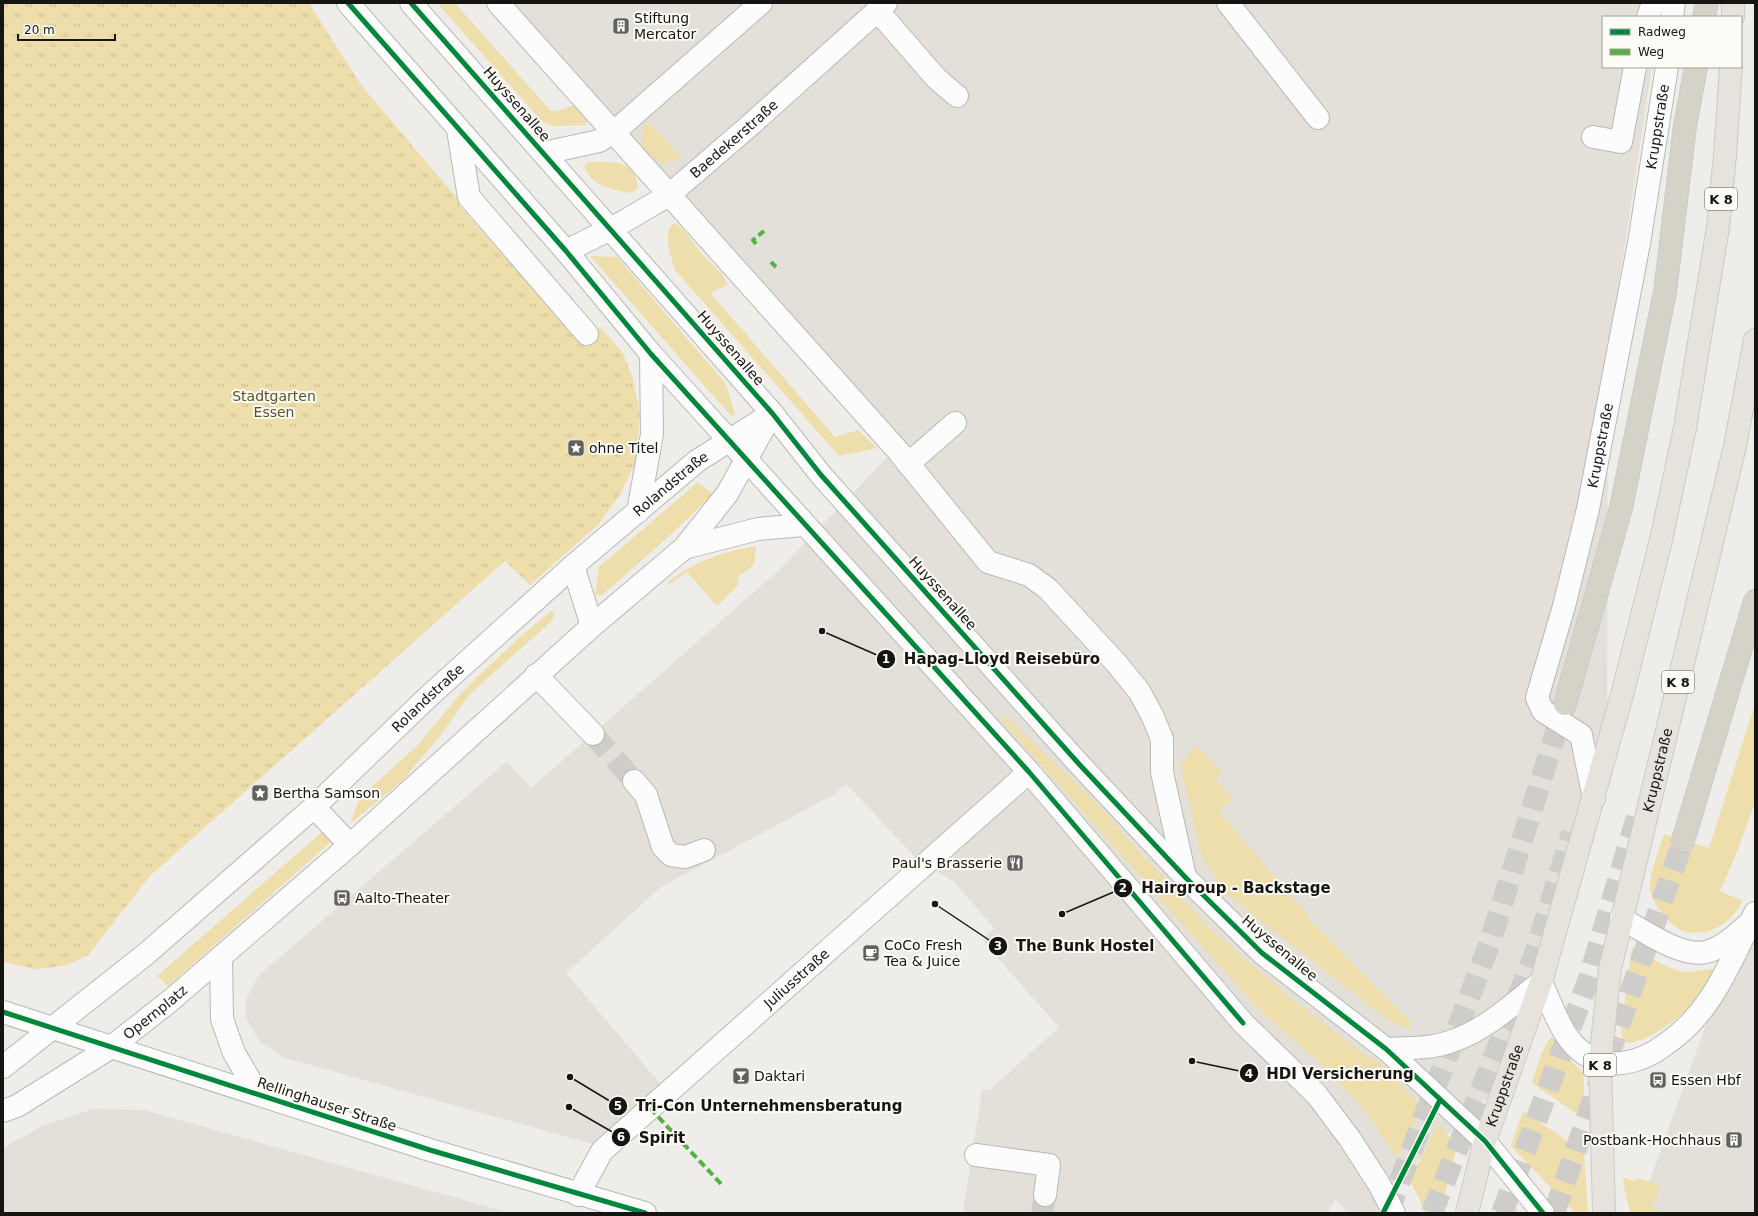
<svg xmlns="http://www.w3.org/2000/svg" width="1758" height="1216" viewBox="0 0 1758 1216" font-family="'DejaVu Sans',sans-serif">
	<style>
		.built { fill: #e2e0d8 }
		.green { fill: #eedeab }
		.park { fill: url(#park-tufts) }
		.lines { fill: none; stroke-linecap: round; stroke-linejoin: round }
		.minor-tunnel { stroke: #cecdca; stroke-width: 22; stroke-dasharray: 22 11; stroke-linecap: butt }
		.highway-tunnel { stroke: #cecdca; stroke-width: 22; stroke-dasharray: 22 11; stroke-linecap: butt }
		.minor-casing { stroke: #b8b8b5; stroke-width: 24 }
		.major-casing { stroke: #cacac9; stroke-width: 24 }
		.highway-casing { stroke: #cacac9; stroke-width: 24 }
		.minor { stroke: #fcfcfc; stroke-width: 22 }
		.major { stroke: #e6e3dc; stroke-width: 22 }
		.highway { stroke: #d5d3c8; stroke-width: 22 }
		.quiet { stroke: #55b144; stroke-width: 4; stroke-dasharray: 8 4; stroke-linecap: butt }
		.cycleway-casing { stroke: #fdfbf5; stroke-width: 8 }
		.cycleway { stroke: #00873e; stroke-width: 5 }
		.labels { text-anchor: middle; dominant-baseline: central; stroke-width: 4; stroke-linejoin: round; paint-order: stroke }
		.shield { fill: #fdfbf5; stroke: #5b5a57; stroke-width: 1 }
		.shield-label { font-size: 13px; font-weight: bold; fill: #161513 }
		.poi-label { font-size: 14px; fill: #161513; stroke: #fdfbf5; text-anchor: start }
		.street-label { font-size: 14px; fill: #161513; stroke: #fdfbf5 }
		.park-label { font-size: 14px; fill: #5d5026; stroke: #fdfbf5 }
		.leader { fill: none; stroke: #161513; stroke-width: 1.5 }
		.callout-dot { fill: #161513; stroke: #fdfbf5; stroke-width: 1.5 }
		.mark-label { font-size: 12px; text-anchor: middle; font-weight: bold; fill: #fff }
		.callout-label { font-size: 15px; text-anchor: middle; font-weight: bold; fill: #161513; stroke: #fdfbf5; stroke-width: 4; stroke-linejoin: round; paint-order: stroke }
	</style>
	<defs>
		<pattern id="park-tufts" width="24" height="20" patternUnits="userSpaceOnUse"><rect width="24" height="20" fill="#eedeab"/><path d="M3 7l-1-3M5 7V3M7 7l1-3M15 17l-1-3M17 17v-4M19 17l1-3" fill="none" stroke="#cbbe92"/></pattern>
	</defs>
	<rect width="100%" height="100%" fill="#eeedea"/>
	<path class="built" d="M514 3H1660L1659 17H1603V67H1652L1608 354 1607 744 1495 1091 1398 1179 1379 1213H1349L1335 1200 1328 1213H963L982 1090H990L1059 1027 987 946 984 938 994 928 953 881 917 859 846 784 833 795 661 887 566 973 664 1088 596 1145 282 1057 259 1041 246 1018V1000L258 976 504 764 507 762 531 788 778 571 899 445 609 118Z
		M1755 932V1213H1656L1640 1207 1707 1022 1724 995Z
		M93 1109 144 1110 510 1213H3V1148L44 1125Z"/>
	<path class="green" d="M437 3H455L550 110 555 112 574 105 587 119 586 125 552 126 543 122Z
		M648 121 682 159 662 163C642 152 635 142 648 121Z
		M588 162C611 162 636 158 638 189L631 193C614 191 590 185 584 166Z
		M672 224H676L682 228 702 254 722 274 728 285 711 292 713 296 835 437 858 430 877 448 839 456 675 270C671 257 663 235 672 224Z
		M590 256 617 257 726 384 735 414 732 417Z
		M698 482 713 494C677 530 640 562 602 595H595L599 567Z
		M756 546 754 565 737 578 739 584 717 606 687 572 670 584 668 582C695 561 723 552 756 546Z
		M551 611H554L553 620 470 694 440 736 402 781 350 824 358 802 367 791 417 746 455 700 476 678 521 636Z
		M1755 704V802L1737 852 1720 891 1743 901C1736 912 1729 922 1716 928 1707 933 1693 934 1683 931 1668 925 1649 901 1650 884 1651 871 1660 847 1664 834L1709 848Z
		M1005 715 1097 804 1206 925 1293 1000 1361 1052 1381 1064 1422 1108 1397 1158 1362 1107 1318 1061 1260 1011 1001 720Z
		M1197 745 1222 773 1215 779 1233 798 1219 811 1317 927 1412 1023 1409 1029 1388 1020 1228 895 1202 857 1180 765Z
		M322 832 331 842 168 986 157 976Z
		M1633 947C1651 957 1664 968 1685 972 1695 973 1707 967 1716 970 1710 980 1704 990 1697 999 1683 1016 1651 1040 1629 1043L1622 1040V1022L1631 953Z
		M1553 1037 1563 1052 1584 1074 1583 1118 1532 1083C1535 1073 1544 1041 1553 1037Z
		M1523 1111 1584 1152 1588 1213H1575L1511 1146Z
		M1438 1124 1456 1144 1457 1147 1440 1213H1426L1410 1180Z
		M1623 1177 1634 1181 1638 1178 1659 1185 1660 1187 1652 1208 1664 1213H1631L1626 1197Z
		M1502 1197H1505L1520 1213H1496Z"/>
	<path class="park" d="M3 3H309L361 85 461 203 459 205 581 344 600 327 623 353 633 379 640 414 636 461 620 495 598 525 530 585 505 561 150 876 88 955 67 965 48 968 35 969 3 962Z"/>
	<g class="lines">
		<path class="minor-tunnel" d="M593 734 634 781
			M1042 1213 1045 1195"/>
		<path class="highway-tunnel" d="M1388 1213 1490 942 1565 704
			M1432 1213 1535 954 1572 833
			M1502 1213 1589 978 1637 817
			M1554 1213 1683 841"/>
		<defs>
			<g id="minor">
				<path d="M348 3 566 251 651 354 1029 772 1243 1023 1317 1095 1350 1139 1379 1184 1394 1213"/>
				<path d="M411 3 772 413 821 475 1079 764 1186 878 1262 953 1386 1049 1485 1141 1543 1213"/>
				<path d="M498 3 899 452 988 562 1029 575 1048 589 1117 664 1139 691 1152 715 1162 739V772L1185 877"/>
				<path d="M1228 3 1318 118"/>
				<path d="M877 10 936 78 957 96"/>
				<path d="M1648 17 1653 3"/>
				<path d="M1672 17 1674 3"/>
				<path d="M458 130 469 197 587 334"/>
				<path d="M1593 137 1621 142 1635 67"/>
				<path d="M544 153 599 141 613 133 761 3"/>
				<path id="s1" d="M566 251 611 229 669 195 748 127 886 3"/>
				<path d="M908 464 955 423"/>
				<path d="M638 512 652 434 651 354"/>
				<path d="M684 548 758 529 803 525"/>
				<path d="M573 566 592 626"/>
				<path d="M536 675 593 734"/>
				<path d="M634 781 646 795 663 847 671 855 685 857 704 850"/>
				<path id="s2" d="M1594 798 1581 735 1543 711 1537 698 1564 606 1588 509 1639 243 1667 67"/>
				<path d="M314 807 350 845"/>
				<path d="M1621 918C1642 930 1682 958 1706 952 1722 948 1735 936 1747 925"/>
				<path d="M221 957 222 1019 234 1053 258 1094"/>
				<path d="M3 1012 430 1150 645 1213"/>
				<path d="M1386 1049C1409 1048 1433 1049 1455 1040 1488 1028 1514 1003 1541 982 1550 1001 1560 1031 1575 1046 1588 1059 1605 1065 1622 1063 1638 1061 1653 1054 1666 1044 1713 1012 1730 961 1755 913"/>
				<path id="s3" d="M3 1067 146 954 314 807 428 697 573 566 697 461 771 414"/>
				<path id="s4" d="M3 1111 17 1106 110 1048 170 1001 350 845 592 626 684 548 727 494 772 413"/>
				<path d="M976 1155 1049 1165 1045 1195"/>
				<path id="s5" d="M578 1195 602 1151 1029 772"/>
			</g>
			<g id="major">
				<path d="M1733 17V3"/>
				<path id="s6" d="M1467 1213 1485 1141 1541 982 1622 695 1661 540 1685 428 1718 227 1725 155 1731 67"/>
				<path id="s7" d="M1604 1213 1600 1061 1610 969 1735 446 1755 340"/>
			</g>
			<path id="highway" d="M1704 17 1707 3
				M1565 704 1621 508 1665 292 1685 126 1696 67
				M1683 841 1755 601"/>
		</defs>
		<use href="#minor" class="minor-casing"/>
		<use href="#major" class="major-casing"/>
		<use href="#highway" class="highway-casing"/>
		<use href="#minor" class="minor"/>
		<use href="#major" class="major"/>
		<use href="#highway" class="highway"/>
		<path class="quiet" d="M756 244 753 240 764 231
			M771 262 776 267
			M650 1108 723 1186"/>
		<defs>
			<path id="cycleway" d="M348 3 566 251 651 354 1029 772 1243 1023
				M411 3 772 413 821 475 1079 764 1186 878 1262 953 1386 1049 1485 1141 1543 1213
				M3 1012 430 1150 645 1213
				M1383 1213 1440 1100"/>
		</defs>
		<use href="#cycleway" class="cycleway-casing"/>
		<use href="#cycleway" class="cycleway"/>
	</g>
	<defs>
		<symbol id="building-square" viewBox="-11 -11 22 22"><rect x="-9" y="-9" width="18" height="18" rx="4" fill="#62615e" stroke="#fdfbf5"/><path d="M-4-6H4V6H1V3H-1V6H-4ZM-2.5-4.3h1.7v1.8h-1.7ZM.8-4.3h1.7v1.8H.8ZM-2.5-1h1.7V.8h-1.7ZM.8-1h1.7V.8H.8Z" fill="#fff"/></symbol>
		<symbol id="sight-square" viewBox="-11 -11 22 22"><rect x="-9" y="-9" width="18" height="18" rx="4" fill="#62615e" stroke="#fdfbf5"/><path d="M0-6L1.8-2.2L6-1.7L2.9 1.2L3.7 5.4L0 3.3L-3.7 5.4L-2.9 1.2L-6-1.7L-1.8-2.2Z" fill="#fff"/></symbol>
		<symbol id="restaurant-square" viewBox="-11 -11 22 22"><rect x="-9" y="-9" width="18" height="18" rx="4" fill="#62615e" stroke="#fdfbf5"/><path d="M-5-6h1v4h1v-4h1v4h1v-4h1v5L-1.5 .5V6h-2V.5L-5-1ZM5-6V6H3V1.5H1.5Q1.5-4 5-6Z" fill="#fff"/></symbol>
		<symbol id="bus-square" viewBox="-11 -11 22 22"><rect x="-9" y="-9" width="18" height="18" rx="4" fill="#62615e" stroke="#fdfbf5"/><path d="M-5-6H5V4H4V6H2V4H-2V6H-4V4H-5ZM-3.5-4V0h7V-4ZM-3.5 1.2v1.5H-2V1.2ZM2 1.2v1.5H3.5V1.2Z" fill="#fff"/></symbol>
		<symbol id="cafe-square" viewBox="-11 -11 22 22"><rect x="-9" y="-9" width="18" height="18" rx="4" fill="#62615e" stroke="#fdfbf5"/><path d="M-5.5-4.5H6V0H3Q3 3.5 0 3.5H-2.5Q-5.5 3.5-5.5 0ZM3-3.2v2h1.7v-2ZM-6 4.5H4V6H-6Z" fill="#fff"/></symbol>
		<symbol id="bar-square" viewBox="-11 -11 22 22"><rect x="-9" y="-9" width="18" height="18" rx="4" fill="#62615e" stroke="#fdfbf5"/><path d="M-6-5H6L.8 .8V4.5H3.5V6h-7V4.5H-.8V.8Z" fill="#fff"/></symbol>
	</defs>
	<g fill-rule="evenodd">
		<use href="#building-square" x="611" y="16" width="20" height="20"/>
		<use href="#sight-square" x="566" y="438" width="20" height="20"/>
		<use href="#sight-square" x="250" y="783" width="20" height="20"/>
		<use href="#restaurant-square" x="1005" y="853" width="20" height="20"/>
		<use href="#bus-square" x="332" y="888" width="20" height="20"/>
		<use href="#cafe-square" x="861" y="943" width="20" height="20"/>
		<use href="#bar-square" x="731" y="1066" width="20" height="20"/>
		<use href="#bus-square" x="1648" y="1070" width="20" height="20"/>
		<use href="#building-square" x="1724" y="1130" width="20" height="20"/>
	</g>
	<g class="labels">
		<g class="shield">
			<rect x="1705" y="188" width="32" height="22" rx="3"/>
			<rect x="1662" y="671" width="32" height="22" rx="3"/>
			<rect x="1584" y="1054" width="32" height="22" rx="3"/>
		</g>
		<g class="shield-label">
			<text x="1721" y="199">K 8</text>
			<text x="1678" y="682">K 8</text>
			<text x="1600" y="1065">K 8</text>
		</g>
		<g class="poi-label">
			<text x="634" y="18">Stiftung<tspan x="634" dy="16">Mercator</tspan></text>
			<text x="589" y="448">ohne Titel</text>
			<text x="273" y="793">Bertha Samson</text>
			<text x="1002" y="863" text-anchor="end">Paul's Brasserie</text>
			<text x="355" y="898">Aalto-Theater</text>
			<text x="884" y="945">CoCo Fresh<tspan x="884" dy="16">Tea &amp; Juice</tspan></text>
			<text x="754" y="1076">Daktari</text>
			<text x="1671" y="1080">Essen Hbf</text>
			<text x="1721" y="1140" text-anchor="end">Postbank-Hochhaus</text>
		</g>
		<g class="street-label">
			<text transform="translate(517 104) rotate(49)">Huyssenallee</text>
			<text stroke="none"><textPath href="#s2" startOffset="708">Kruppstraße</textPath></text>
			<text stroke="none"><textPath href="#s1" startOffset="203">Baedekerstraße</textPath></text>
			<text transform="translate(731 348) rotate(49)">Huyssenallee</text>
			<text stroke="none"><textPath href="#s2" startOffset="384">Kruppstraße</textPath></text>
			<text stroke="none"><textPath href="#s3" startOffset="887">Rolandstraße</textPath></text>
			<text transform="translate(943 593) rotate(48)">Huyssenallee</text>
			<text stroke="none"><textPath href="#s3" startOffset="563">Rolandstraße</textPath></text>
			<text stroke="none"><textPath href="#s7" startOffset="449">Kruppstraße</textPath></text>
			<text transform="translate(1280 948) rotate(40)">Huyssenallee</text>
			<text stroke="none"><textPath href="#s5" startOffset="310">Juliusstraße</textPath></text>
			<text stroke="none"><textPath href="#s4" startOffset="182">Opernplatz</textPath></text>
			<text stroke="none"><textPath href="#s6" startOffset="133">Kruppstraße</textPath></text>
			<text transform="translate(327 1104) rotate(18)">Rellinghauser Straße</text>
		</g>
		<g class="park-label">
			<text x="274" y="396">Stadtgarten<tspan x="274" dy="16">Essen</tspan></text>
		</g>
	</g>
	<path class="leader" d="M822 631L886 659M1062 914L1123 888M935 904L998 946M1192 1061L1249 1073M570 1077L618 1106M569 1107L621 1137"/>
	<g class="callout-dot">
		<circle cx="822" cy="631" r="4"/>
		<circle cx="1062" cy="914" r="4"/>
		<circle cx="935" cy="904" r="4"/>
		<circle cx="1192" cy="1061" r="4"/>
		<circle cx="570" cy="1077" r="4"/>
		<circle cx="569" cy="1107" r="4"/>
		<circle cx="886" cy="659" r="10"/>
		<circle cx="1123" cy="888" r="10"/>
		<circle cx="998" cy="946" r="10"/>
		<circle cx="1249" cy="1073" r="10"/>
		<circle cx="618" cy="1106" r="10"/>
		<circle cx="621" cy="1137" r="10"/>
	</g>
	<g class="mark-label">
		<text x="886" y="663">1</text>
		<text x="1123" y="892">2</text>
		<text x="998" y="950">3</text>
		<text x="1249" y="1078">4</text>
		<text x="618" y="1110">5</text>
		<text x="621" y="1141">6</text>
	</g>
	<g class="callout-label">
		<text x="1002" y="664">Hapag-Lloyd Reisebüro</text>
		<text x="1236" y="893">Hairgroup - Backstage</text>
		<text x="1085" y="951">The Bunk Hostel</text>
		<text x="1340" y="1079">HDI Versicherung</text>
		<text x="769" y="1111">Tri-Con Unternehmensberatung</text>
		<text x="662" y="1143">Spirit</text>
	</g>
	<rect width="1758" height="1216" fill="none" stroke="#161513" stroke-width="8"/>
	<rect x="1602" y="16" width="140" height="52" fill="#fdfbf5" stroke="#a19f9b"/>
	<rect x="1610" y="29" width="20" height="6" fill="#00873e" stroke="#a19f9b"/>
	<text x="1638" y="36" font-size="12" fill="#161513">Radweg</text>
	<rect x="1610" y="49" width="20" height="6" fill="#55b144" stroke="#a19f9b"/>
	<text x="1638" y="56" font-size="12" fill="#161513">Weg</text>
	<path d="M18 34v6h97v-6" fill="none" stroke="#161513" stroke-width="2"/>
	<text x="24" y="34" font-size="12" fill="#161513" stroke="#fdfbf5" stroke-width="3" paint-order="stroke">20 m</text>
</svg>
